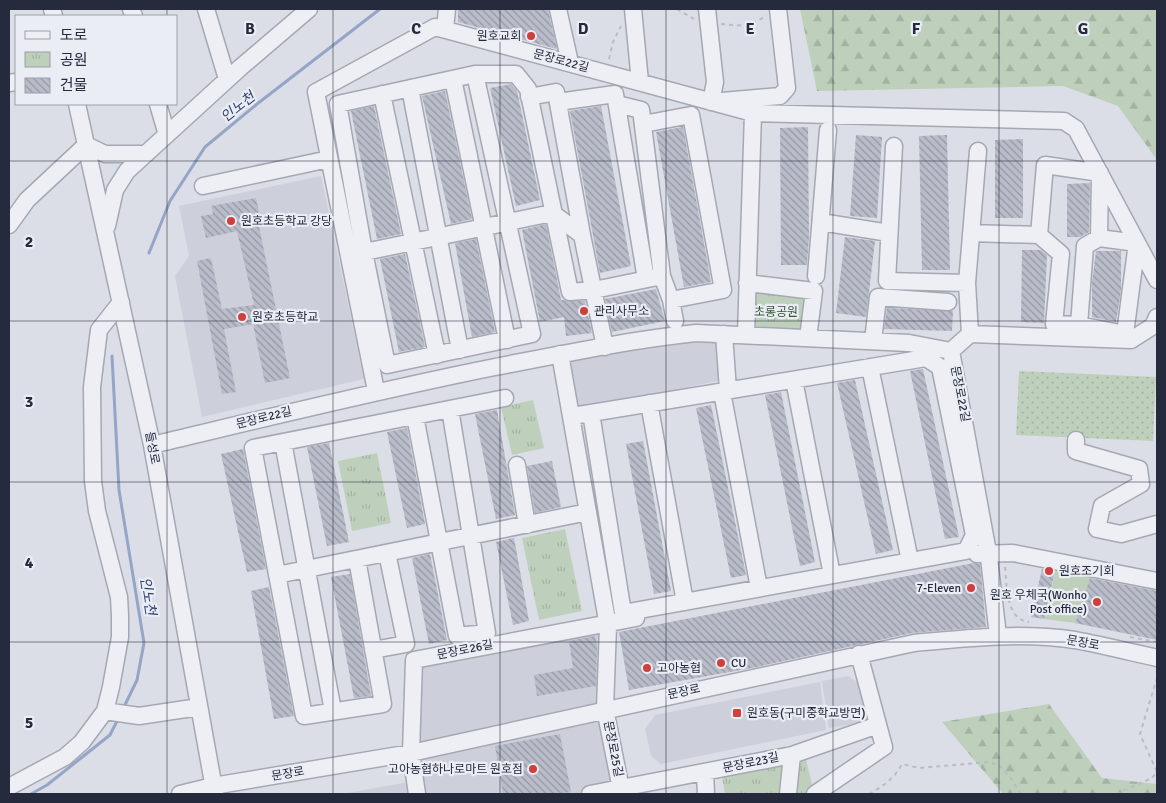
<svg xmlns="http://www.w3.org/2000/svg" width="1166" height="803" viewBox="0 0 1166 803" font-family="Signika,'Noto Sans KR',sans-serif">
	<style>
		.built { fill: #cdd0db }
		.grass { fill: url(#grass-dots) }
		.forest { fill: url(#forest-firs) }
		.park { fill: url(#park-tufts) }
		.garden { fill: #bed0bc }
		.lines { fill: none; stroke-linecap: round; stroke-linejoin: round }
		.stream { stroke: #95a5c7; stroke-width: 3 }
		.building { fill: url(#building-back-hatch) }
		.minor-casing { stroke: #a4a8b3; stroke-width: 19 }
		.path { stroke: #babcc4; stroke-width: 2; stroke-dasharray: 4 4; stroke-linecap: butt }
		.minor { stroke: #eeeff4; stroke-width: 16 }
		.grid { fill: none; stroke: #252a3c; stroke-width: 1; stroke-opacity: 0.55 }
		.poi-dot { fill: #ce3f3d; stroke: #eaedf4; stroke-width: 2 }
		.labels { text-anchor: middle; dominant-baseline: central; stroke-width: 4.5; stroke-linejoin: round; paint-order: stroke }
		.poi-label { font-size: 12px; fill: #252a3c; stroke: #eaedf4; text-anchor: start }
		.street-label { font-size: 12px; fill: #252a3c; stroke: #eaedf4 }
		.park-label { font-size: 12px; fill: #345833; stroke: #eaedf4 }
		.water-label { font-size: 14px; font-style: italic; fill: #30426f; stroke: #eaedf4 }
		.grid-label { font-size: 16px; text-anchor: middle; font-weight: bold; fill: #252a3c; stroke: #eaedf4; stroke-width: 4.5; stroke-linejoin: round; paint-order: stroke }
	</style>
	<defs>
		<pattern id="grass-dots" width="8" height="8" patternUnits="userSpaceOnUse" patternTransform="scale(1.25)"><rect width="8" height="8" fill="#bed0bc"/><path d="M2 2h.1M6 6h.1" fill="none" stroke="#a3b3a2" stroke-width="1.8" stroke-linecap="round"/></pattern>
		<pattern id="forest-firs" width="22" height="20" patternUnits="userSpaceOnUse" patternTransform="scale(1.25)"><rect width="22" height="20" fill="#bed0bc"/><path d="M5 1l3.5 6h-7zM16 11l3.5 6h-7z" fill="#a3b3a2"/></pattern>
		<pattern id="park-tufts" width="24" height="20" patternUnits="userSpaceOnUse" patternTransform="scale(1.25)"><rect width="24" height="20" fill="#bed0bc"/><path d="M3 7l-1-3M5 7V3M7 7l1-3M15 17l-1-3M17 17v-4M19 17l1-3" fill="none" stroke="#a3b3a2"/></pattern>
		<pattern id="building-back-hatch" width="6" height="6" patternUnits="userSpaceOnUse" patternTransform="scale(1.25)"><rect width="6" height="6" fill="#b9bcc9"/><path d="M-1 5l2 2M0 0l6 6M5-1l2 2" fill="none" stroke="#9699a4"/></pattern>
	</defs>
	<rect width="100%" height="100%" fill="#dbdee6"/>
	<path class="built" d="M321 176 364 379 202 417 175 276 189 256 179 206Z
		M724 334 727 379 693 386 572 416 560 354Z
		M608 623 605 709 621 789 590 794H342L414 781V660Z
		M848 676 859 683 865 713 858 723 829 728 822 681Z
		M820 682 826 730 661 764 651 756 645 729 655 715Z"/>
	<path class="grass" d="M1019 371 1156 377 1153 441 1016 435Z"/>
	<path class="forest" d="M800 9H1157V160L1118 106 1063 86 817 91Z
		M1049 704 1102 778 1157 784V794H1003L942 722Z"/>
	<path class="park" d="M753 289 808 295 804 333 750 331Z
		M533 400 544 448 512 455 501 407Z
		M377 453 391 523 352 531 338 461Z
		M565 529 582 611 539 620 522 538Z
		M803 747 814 793 812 794H725L720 766Z"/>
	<path class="garden" d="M1056 569 1091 577 1075 623 1044 619Z"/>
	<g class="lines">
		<path class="stream" d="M149 253 170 201 205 147 257 104 380 9
			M112 356 119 490 144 643 137 680 123 709
			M31 794 47 785 110 735 119 717"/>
	</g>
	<path class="building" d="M458 9H548L557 49 458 22Z
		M511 84 517 91 540 200 516 206 490 88Z
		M445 91 472 219 451 224 422 96Z
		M374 106 401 234 377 239 351 111Z
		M601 106 631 266 600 273 570 111Z
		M683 127 711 282 684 287 656 132Z
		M808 127 809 236 807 265H781L780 128Z
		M856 135 882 137 877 218 850 216Z
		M947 135 950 270H922L919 136Z
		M1023 139V218H995V140Z
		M1090 183 1089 232 1080 237H1067V184Z
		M256 198 262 226H259L290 378 265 383 253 324 224 329 236 392 222 394 197 261 211 258 222 309 254 305 237 231 206 238 201 216 213 214 211 206Z
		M546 224 561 300 585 301 592 333 566 336 564 317 540 322 522 230Z
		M845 237 875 241 866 317 836 313Z
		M476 239 495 332 472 337 455 243Z
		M1022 250H1041L1047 255 1044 323 1021 322Z
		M1096 251H1121V291L1116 322 1092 317V283Z
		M405 254 425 347 399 352 380 259Z
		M656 289 665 321 612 332 605 299Z
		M887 308 953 311 952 331 884 329Z
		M923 369 959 537 945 539 910 371Z
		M855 380 893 550 876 554 837 383Z
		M781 392 815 562 800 566 765 395Z
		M711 405 746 575 731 578 696 408Z
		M497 410 515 515 496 519 475 414Z
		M407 428 425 524 407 528 387 432Z
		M643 441 671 591 654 594 626 444Z
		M329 443 349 542 327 546 307 447Z
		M243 449 266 569 247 572 221 454Z
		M552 461 561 507 535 513 527 466Z
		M514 538 529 621 513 625 496 542Z
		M430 554 447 640 429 644 412 558Z
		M974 563 980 564 986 627 912 633 752 668 629 690 619 632Z
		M1042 569 1055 571 1044 619 1031 617Z
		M350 574 371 696 354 698 331 577Z
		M1090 578 1157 591V640L1075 623Z
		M269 587 294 716 274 719 251 591Z
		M595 636 597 645 596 686 537 696 534 675 573 668 569 641Z
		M560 734 571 792 557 794H503L495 746Z"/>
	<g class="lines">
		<defs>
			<path id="minor" d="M52 9 54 16
				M131 9 134 16
				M206 9 227 79
				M558 9 570 63
				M633 9 640 82
				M707 9 715 82 711 102 780 96 787 88 778 9
				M445 29 447 9
				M475 74 338 104 364 252 387 365 532 334 475 74H516L528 89 570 292 594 290 662 276
				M453 79 507 340
				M9 83 16 82
				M410 88 460 350
				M382 94 437 355
				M529 97 556 92 582 235
				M558 102 615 94 646 279
				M77 104 152 445 215 794
				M158 104 167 135
				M617 104 641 110 662 276 671 300 723 290 691 115 643 124
				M753 113 1064 121 1076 129 1157 280
				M86 145 105 154H146
				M894 146 887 281 967 283
				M203 186 329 159
				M821 222 889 233
				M9 225 27 200 86 145
				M107 226 115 190 127 171 241 67 309 9
				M971 233 1039 235 1045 165 1100 173
				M1039 235 1061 254 1054 324 1079 325
				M1099 238 1085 246 1079 325 1125 334 1137 243 1099 238 1100 175
				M355 254 552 213 582 235 605 347
				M816 276 828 130
				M747 283 814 291 808 338
				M671 300 675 321
				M724 334 728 390
				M970 334 967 283 978 151
				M873 341 878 297 948 302
				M951 351 970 334 1131 340 1153 326 1157 317
				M560 354 608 626 605 709 622 794
				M870 367 910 561
				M794 380 832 575
				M376 391 316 92 435 27 753 113 746 335
				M722 392 759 588
				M649 403 685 602
				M415 416 457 636 487 633 450 409
				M572 416 591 413 926 358 940 367 974 535 966 551 623 613 591 413
				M1076 440V451L1139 469 1141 484 1102 506 1097 529 1121 534 1157 524
				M283 442 333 711
				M152 445C266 418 380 390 495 367 562 354 629 340 696 333L909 343 951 351 989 558 998 636
				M517 465 527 525
				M977 554 1013 553 1157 581
				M357 559 383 704 304 716 253 448 505 398
				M277 575 588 512
				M373 650 406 644 387 553
				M105 711 139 716 199 707
				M705 773 706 794
				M9 787 65 757 82 742 105 711 111 687 120 637V615L119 597 97 511 93 481 92 387 99 330 121 302
				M180 794 213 786 411 753 914 643C967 638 1021 632 1075 640 1102 645 1130 652 1157 658
				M417 794 411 753 414 660 636 618
				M590 794 792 755 878 725
				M788 794 792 755
				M815 794 884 747 859 654"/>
		</defs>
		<use href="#minor" class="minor-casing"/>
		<path class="path" d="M677 9 694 19
			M721 24 746 26 767 16
			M609 59 613 42 621 26
			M1005 567C1007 585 1005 619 1029 622
			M1130 637 1157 642
			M869 794C882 787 895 778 902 764L919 768 989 762 1000 766 1010 777 1021 794
			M1116 794 1152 778 1157 772 1140 734 1157 678"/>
		<use href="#minor" class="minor"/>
	</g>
	<path class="grid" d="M167 9V16M333 9V794M500 9V794M666 9V794M833 9V794M999 9V794M167 104V794M9 161H1157M9 321H1157M9 482H1157M9 642H1157"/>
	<g class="poi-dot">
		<circle cx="531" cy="36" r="5"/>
		<circle cx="231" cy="221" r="5"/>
		<circle cx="584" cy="311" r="5"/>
		<circle cx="242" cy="317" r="5"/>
		<circle cx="1049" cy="571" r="5"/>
		<circle cx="971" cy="588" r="5"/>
		<circle cx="1097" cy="602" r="5"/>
		<circle cx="721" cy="663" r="5"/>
		<circle cx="647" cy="668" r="5"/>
		<rect x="732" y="708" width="10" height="10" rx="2.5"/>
		<circle cx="533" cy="769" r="5"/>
	</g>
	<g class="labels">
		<g class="poi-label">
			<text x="521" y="36" text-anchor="end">원호교회</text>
			<text x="241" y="221">원호초등학교 강당</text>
			<text x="594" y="311">관리사무소</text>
			<text x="252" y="317">원호초등학교</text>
			<text x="1059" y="571">원호조기회</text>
			<text x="961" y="588" text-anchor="end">7-Eleven</text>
			<text x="1087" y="595" text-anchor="end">원호 우체국(Wonho<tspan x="1087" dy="14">Post office)</tspan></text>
			<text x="731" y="663">CU</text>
			<text x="657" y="668">고아농협</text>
			<text x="747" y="713">원호동(구미중학교방면)</text>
			<text x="523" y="769" text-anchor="end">고아농협하나로마트 원호점</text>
		</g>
		<g class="street-label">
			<text transform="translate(561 61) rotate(15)">문장로22길</text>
			<text transform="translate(960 394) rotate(79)">문장로22길</text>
			<text transform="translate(264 418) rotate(-14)">문장로22길</text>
			<text transform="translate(152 448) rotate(79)">들성로</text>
			<text transform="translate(1083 643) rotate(10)">문장로</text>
			<text transform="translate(465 650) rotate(-11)">문장로26길</text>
			<text transform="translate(684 692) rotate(-12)">문장로</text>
			<text transform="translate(613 749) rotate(79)">문장로25길</text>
			<text transform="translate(751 763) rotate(-12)">문장로23길</text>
			<text transform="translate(288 774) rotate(-10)">문장로</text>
		</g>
		<g class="park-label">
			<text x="776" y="312">초롱공원</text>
		</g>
		<g class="water-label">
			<text transform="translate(238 107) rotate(-38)">인노천</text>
			<text transform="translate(148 596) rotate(81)">인노천</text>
		</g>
	</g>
	<g class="grid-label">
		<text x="250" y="34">B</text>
		<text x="416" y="34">C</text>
		<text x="583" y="34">D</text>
		<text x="750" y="34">E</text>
		<text x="916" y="34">F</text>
		<text x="1083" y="34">G</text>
		<text x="29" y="247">2</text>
		<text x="29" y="407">3</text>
		<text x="29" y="568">4</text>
		<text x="29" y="728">5</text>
	</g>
	<rect width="1166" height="803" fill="none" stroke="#252a3c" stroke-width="20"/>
	<rect x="15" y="15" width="162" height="90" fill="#eaedf4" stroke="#9b9faa"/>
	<rect x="25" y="31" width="25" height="8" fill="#eeeff4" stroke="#9b9faa"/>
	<text x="60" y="40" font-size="15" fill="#252a3c">도로</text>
	<rect x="25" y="52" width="25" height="15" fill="url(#park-tufts)" stroke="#9b9faa"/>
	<text x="60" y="65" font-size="15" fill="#252a3c">공원</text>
	<rect x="25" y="78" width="25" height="15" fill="url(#building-back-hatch)" stroke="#9b9faa"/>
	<text x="60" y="90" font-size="15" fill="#252a3c">건물</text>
</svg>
